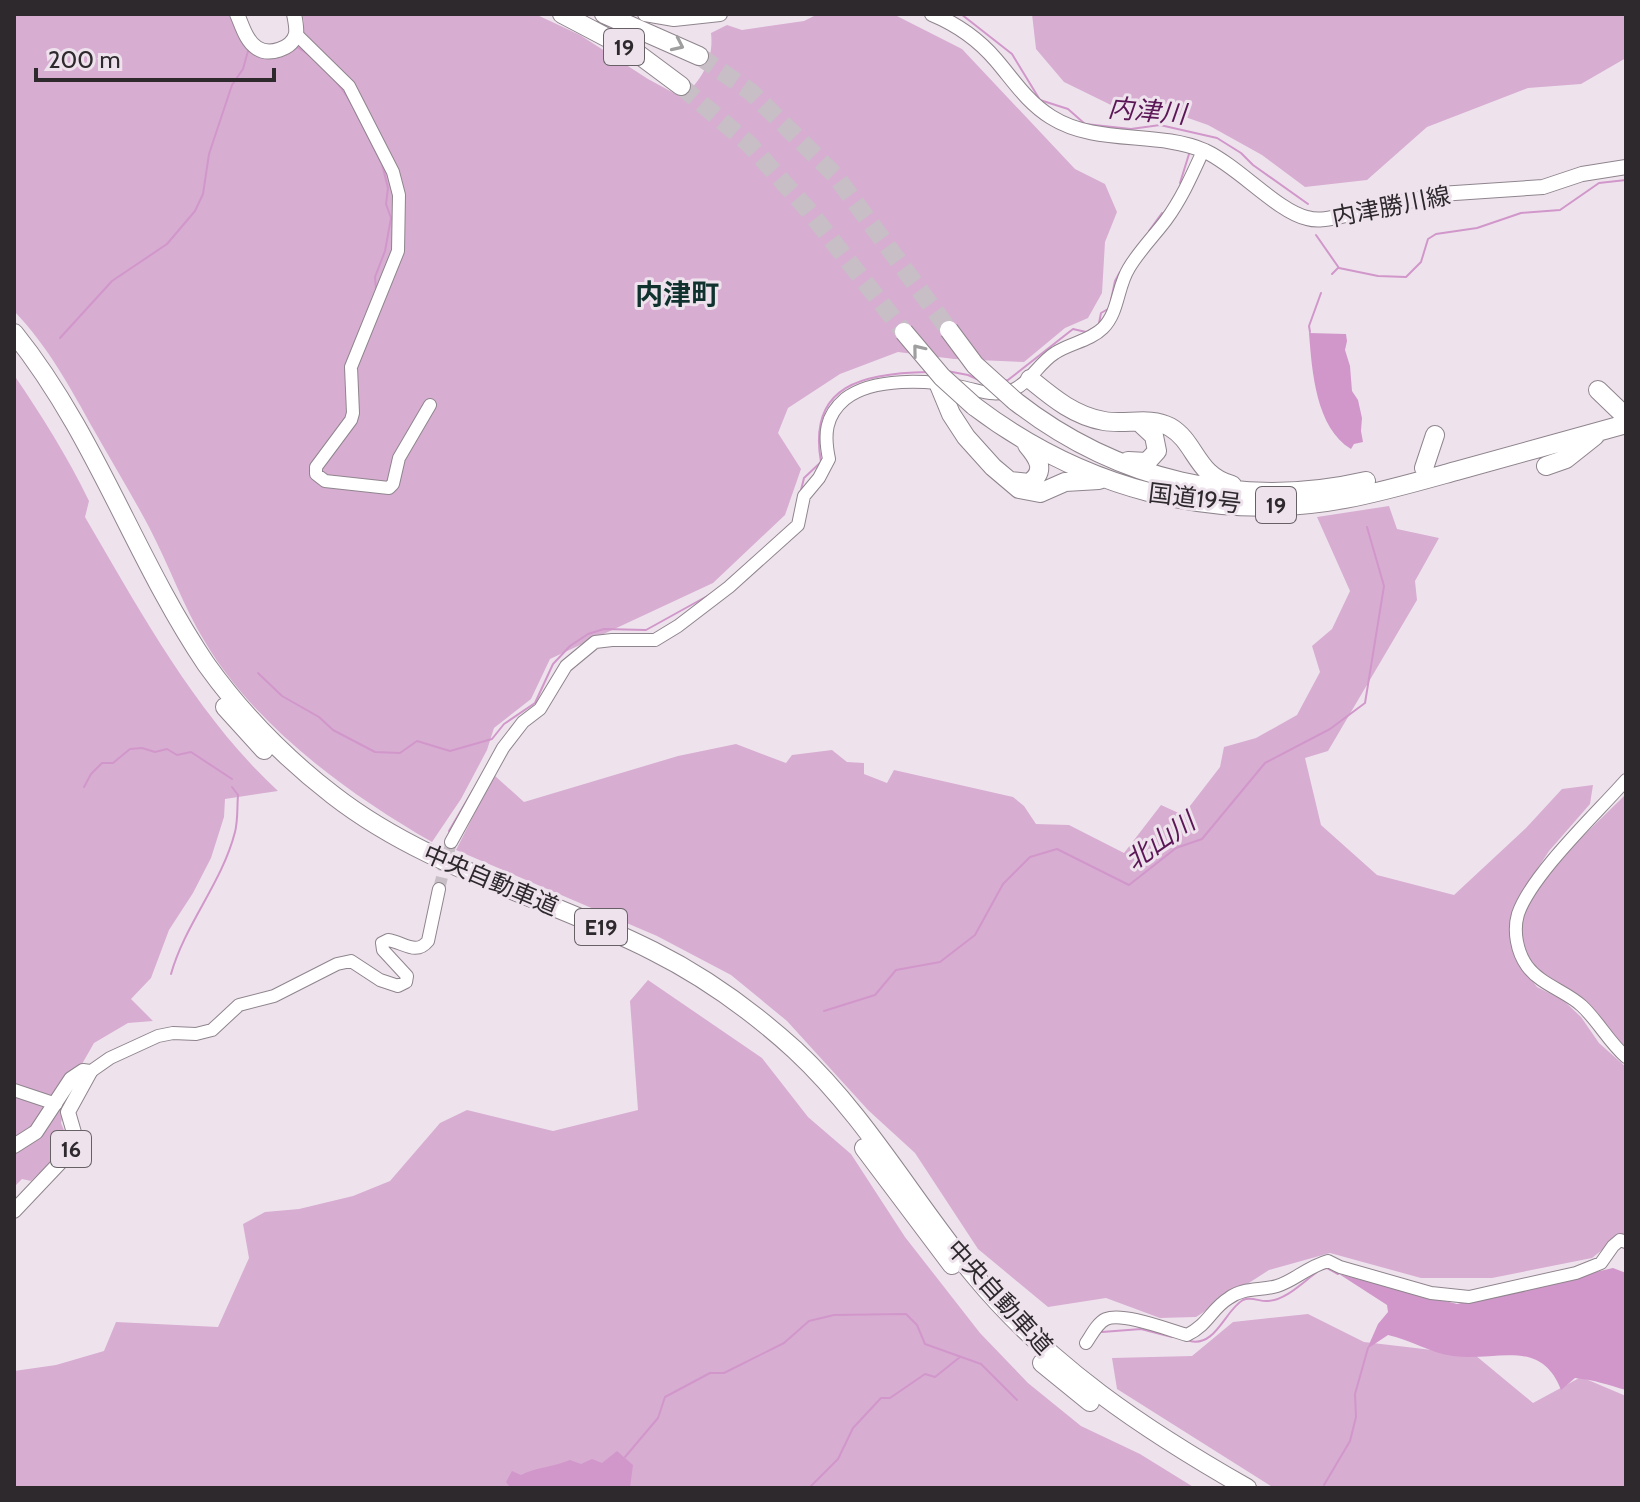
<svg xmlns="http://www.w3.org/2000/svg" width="1640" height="1502" viewBox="0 0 1640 1502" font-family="Cabin,'Noto Sans JP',sans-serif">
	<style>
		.green { fill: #d8add2 }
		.water { fill: #d197ca }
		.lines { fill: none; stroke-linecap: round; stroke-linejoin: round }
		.stream { stroke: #d197ca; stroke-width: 2 }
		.minor-tunnel { stroke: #c7bec6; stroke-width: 12; stroke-dasharray: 12 6; stroke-linecap: butt }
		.highway-tunnel { stroke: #c7bec6; stroke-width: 18; stroke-dasharray: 18 9; stroke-linecap: butt }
		.minor-casing { stroke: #8f858d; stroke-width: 14 }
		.major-casing { stroke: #8f858d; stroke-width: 16 }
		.highway-casing { stroke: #8f858d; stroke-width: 20 }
		.minor { stroke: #fff; stroke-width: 12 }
		.major { stroke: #fff; stroke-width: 14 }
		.highway { stroke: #fff; stroke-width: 18 }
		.highway-bridge-casing { stroke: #8f858d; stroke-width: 20; stroke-linecap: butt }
		.highway-bridge { stroke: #fff; stroke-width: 18 }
		.oneway { stroke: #a09fa0 }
		.labels { text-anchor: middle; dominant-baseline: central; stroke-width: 6; stroke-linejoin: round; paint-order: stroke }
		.shield { fill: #eee3ed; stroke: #676166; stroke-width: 2 }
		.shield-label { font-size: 22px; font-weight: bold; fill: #2d292c }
		.street-label { font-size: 24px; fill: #2d292c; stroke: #eee3ed }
		.water-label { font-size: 26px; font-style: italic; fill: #5b1656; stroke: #eee3ed }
		.quarter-label { font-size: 28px; font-weight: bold; fill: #10322e; stroke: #eee3ed }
	</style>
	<rect width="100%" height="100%" fill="#eee3ed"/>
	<path class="green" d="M14 14H228C236 27 246 47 259 54 285 69 311 41 302 14H535L580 35 648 79 683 98C702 78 714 61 711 33L727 25 742 30 804 21 818 14H893L962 49 1075 169 1105 184 1117 212 1105 242 1102 293 1088 318 1065 328 1024 362 954 359 898 352 840 374 788 408 778 433 801 469 785 515 713 583 550 659 531 699 494 728 487 750 461 799 432 842C348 794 255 726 205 642 183 606 169 565 149 527 132 495 113 464 95 432 71 389 48 346 14 311Z
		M1032 14H1626V58L1581 84 1528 88 1427 127 1367 180 1305 187 1262 155 1208 125 1168 111 1113 106 1064 82 1036 49Z
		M14 375C42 416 67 456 89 501L85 517C140 611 197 716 278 791L225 799 224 817 211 858 193 893 169 930 151 978 131 999 153 1021 128 1023 94 1043 70 1085 61 1123 66 1135 58 1156 31 1181 22 1179 14 1187Z
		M1389 506 1397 529 1439 538 1415 581 1417 600 1328 751 1305 758 1321 825 1377 875 1454 895 1526 828 1562 789 1593 785 1590 804 1549 851 1534 874 1511 915 1510 934 1518 961 1537 987 1563 1000 1581 1017 1599 1043 1626 1067V1237L1622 1234 1592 1258 1492 1278H1421L1330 1253 1269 1270 1196 1317 1160 1318 1106 1298 1048 1307 978 1249 915 1153 868 1110 787 1021 731 975 657 936 456 850 494 775 524 802 678 756 736 744 786 763 792 755 832 750 847 762 864 763V774L887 783 894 770 1013 797 1024 806 1036 824 1069 825 1124 853 1161 805 1183 815 1220 767 1224 747 1256 738 1297 715 1320 672 1312 646 1332 629 1350 591 1317 517Z
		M1626 794V1052L1533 966C1524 950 1517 931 1524 912 1539 873 1596 825 1626 794Z
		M648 980 762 1058 808 1117 851 1154 905 1237 980 1333 1028 1383 1081 1426 1140 1454 1195 1488H14V1371L56 1365 104 1351 116 1322 218 1327 249 1258 243 1224 265 1212 299 1209 353 1196 390 1181 440 1123 467 1110 553 1131 638 1110 630 1001Z
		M1308 1314 1364 1342 1475 1355 1533 1403 1581 1377 1626 1396 1625 1488H1274L1117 1389 1112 1358 1192 1356 1233 1322Z"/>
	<path class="water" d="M1309 333 1346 334 1347 341 1345 350 1350 366 1352 391 1358 400 1362 418 1361 431 1363 442 1354 444 1351 449C1316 428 1312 372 1309 333Z
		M1613 1268 1626 1273V1390C1608 1385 1595 1380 1575 1378L1561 1390C1541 1337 1495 1362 1453 1356 1430 1353 1411 1340 1388 1335L1367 1349 1378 1324 1388 1312 1387 1305 1339 1274 1457 1304Z
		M617 1451 633 1465 630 1488 509 1486 506 1482 512 1471 521 1475C537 1467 553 1467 570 1460L581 1464 592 1459 602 1463Z"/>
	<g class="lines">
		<path class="stream" d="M961 14 1012 54 1040 100 1068 109 1085 124 1131 129 1160 125 1217 138 1241 153 1253 165 1308 204
			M297 47C318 59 341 84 352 105
			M355 111 382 164 388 188 386 204 391 218 385 251 375 277 376 290
			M1180 183 1189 154
			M1149 231 1162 213
			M1316 235 1339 268 1378 276 1406 277 1421 262 1428 239 1436 234 1477 228 1521 213 1560 210 1599 183 1626 180
			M1332 274 1338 268
			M1111 300 1115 281 1120 272
			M1099 323 1101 313 1108 309
			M1310 332 1309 326 1321 293
			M60 338 112 281 167 244 195 211 203 194 209 154 232 85 243 69 248 51
			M947 371 968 375 979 380
			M1004 381 1008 380 1073 329 1086 332 1095 327
			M801 490 804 478 821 462C807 384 865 373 928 372
			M258 673 282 696 319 717 333 730 375 752 400 753 417 741 450 751 492 739 504 724 535 703 553 664 570 646 588 634 604 629 646 630 711 594
			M84 787 91 774 102 763H113L130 749 142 748 155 752 167 749 177 755 191 752 232 779
			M449 831 473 790
			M171 974C185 924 222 883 235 832 238 821 237 807 238 795L232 787
			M824 1011 875 995 896 970 940 962 975 935 1003 884 1030 857 1057 849 1129 885 1176 848 1202 839 1265 763 1330 729 1365 703 1384 586 1367 527
			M1322 1269 1327 1268 1338 1274
			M1102 1332 1141 1329 1172 1337
			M1190 1341C1216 1347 1225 1310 1243 1300 1251 1296 1260 1302 1268 1301 1286 1300 1303 1282 1317 1272
			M625 1457 658 1418 665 1397 710 1373H724L784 1343 809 1321 834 1315 906 1314 917 1325 925 1344 981 1364 1017 1400
			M1324 1485 1350 1441 1356 1417 1355 1394 1368 1348
			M809 1488 838 1459 853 1428 881 1398H890L925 1374 935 1377 960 1357"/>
		<path class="minor-tunnel" d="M439 889 451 842"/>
		<path class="highway-tunnel" d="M699 56 751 92 835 175 949 330
			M681 86 749 144 809 211 904 332"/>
		<defs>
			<path id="minor" d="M296 34 349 86 393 172 399 195 398 251 351 367 353 413 351 420 316 467V474L325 481 389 488 393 484 399 458 430 405
				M1626 780C1597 813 1532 874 1518 914 1513 931 1517 952 1527 966 1541 985 1566 991 1582 1006 1598 1021 1609 1042 1626 1057
				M451 842 503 748 523 722 540 709 566 666 595 642 612 640H655L678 626 729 587 798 525 804 496 819 478 829 459C824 435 825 416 845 399 873 377 928 380 962 387 982 391 995 398 1015 389 1032 380 1039 363 1055 353 1070 343 1090 341 1103 328 1119 312 1117 287 1129 268 1139 251 1154 236 1166 220 1182 198 1192 175 1203 151
				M90 1072 110 1058 158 1036 173 1033 196 1034 212 1030 239 1005 274 996 337 964 351 961 380 980 398 986 406 982 407 976 383 950 382 943 388 940C403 942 416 956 428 941L439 889
				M14 1090 56 1104
				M1086 1343C1091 1336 1097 1323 1106 1319 1123 1312 1169 1330 1187 1335 1209 1324 1211 1309 1229 1298 1244 1287 1260 1291 1277 1286 1294 1281 1307 1267 1328 1261L1340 1267 1431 1293 1469 1297 1576 1273 1601 1263 1613 1246 1620 1240 1626 1242"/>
			<path id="major" d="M237 14C242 25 246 41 257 48 269 56 292 49 296 34 297 28 295 19 294 14
				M645 14 674 19 720 14
				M932 14C956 24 979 40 996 60 1014 81 1027 102 1051 117 1097 146 1156 130 1205 151 1239 167 1277 211 1307 218 1317 221 1327 219 1337 217L1440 194 1543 187 1582 174 1626 167
				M14 1146 36 1132 71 1079 83 1071 90 1072
				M14 1211 68 1154 75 1136 68 1112 90 1072"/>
			<path id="highway" d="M562 14 638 54 681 86
				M604 14 699 56
				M14 333C96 435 134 557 206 664 241 713 285 758 333 795 428 869 547 897 653 951 705 977 752 1011 795 1050 866 1116 913 1201 974 1275 1049 1366 1145 1430 1247 1488
				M1030 379C1052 397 1074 416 1104 421 1126 425 1150 416 1170 427 1196 442 1196 476 1232 485
				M939 385 951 414 966 437 993 467 1019 489 1040 493 1065 482 1099 480
				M1598 390 1625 416
				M1015 401C1116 480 1240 510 1366 481
				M974 406C1081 487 1211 524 1345 499 1382 492 1420 481 1456 471 1513 455 1569 440 1626 424
				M1128 461 1147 462 1157 451 1154 436 1139 422
				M1546 466 1566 459 1595 436
				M1424 468 1435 435
				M1010 481 1029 483C1047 471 1038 458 1027 445
				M225 707 264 750
				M864 1148 952 1265
				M1042 1363 1090 1402"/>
		</defs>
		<use href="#minor" class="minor-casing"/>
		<use href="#major" class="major-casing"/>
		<use href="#highway" class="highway-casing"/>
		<use href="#minor" class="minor"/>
		<use href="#major" class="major"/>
		<use href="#highway" class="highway"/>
		<defs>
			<path id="highway-bridge" d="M949 330 975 365 1015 401
				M904 332 942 377 974 406"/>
		</defs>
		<use href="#highway-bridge" class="highway-bridge-casing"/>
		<use href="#highway-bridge" class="highway-bridge"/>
	</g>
	<defs><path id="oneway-chevron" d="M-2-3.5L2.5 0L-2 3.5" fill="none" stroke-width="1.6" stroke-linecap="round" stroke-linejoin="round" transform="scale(2)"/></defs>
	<g class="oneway">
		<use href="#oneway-chevron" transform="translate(678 45) rotate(25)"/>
		<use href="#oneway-chevron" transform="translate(918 350) rotate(-129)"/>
	</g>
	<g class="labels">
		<g class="shield">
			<rect x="604" y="29" width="40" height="36" rx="6"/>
			<rect x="1256" y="487" width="40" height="36" rx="6"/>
			<rect x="575" y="909" width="52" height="36" rx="6"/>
			<rect x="51" y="1131" width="40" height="36" rx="6"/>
		</g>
		<g class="shield-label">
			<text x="624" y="47">19</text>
			<text x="1276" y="505">19</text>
			<text x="601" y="927">E19</text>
			<text x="71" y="1149">16</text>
		</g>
		<g class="street-label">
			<text transform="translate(1391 206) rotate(-11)">内津勝川線</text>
			<text transform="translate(1195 498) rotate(7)">国道19号</text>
			<text transform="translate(491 880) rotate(23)">中央自動車道</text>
			<text transform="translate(1000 1297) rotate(48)">中央自動車道</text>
		</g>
		<g class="water-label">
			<text transform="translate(1147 111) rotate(5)">内津川</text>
			<text transform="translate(1160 841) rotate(-35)">北山川</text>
		</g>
		<g class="quarter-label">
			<text x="677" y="294">内津町</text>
		</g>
	</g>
	<rect width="1640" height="1502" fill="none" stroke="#2d292c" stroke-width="32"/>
	<path d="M36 68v12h238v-12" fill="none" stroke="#2d292c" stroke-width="4"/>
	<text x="48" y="68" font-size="24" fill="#2d292c" stroke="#eee3ed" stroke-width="6" paint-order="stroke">200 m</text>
</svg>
